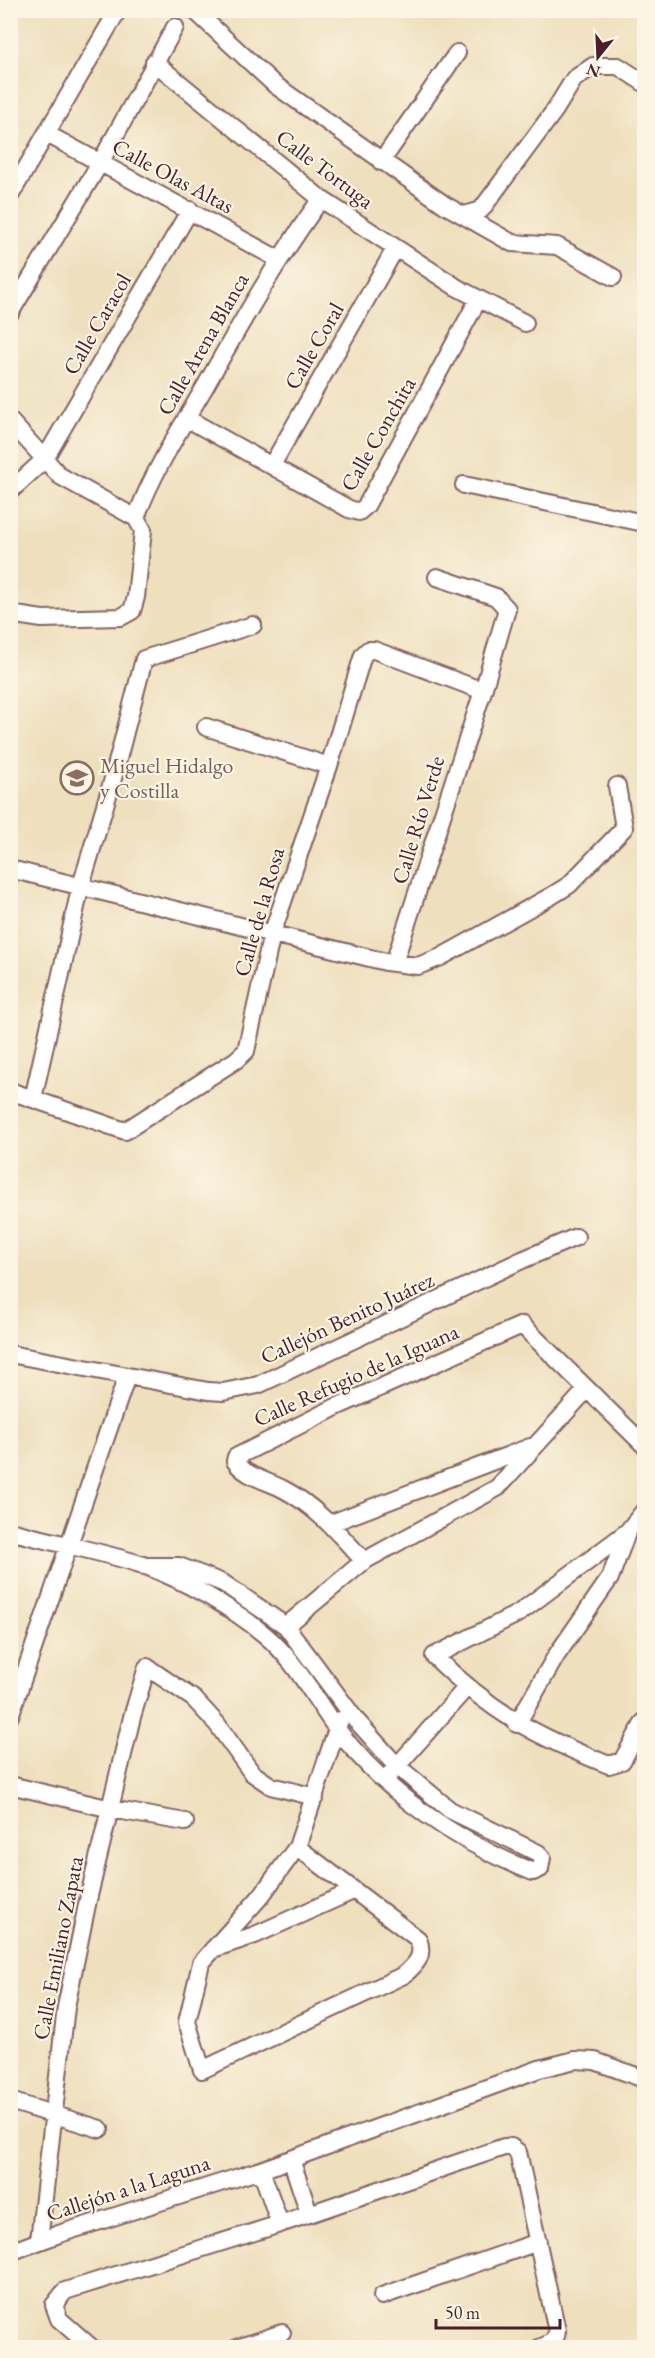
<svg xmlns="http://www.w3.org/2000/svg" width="655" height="2358" viewBox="0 0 655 2358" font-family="'EB Garamond',serif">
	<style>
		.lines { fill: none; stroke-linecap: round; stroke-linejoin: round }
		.minor-casing { stroke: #83625e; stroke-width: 20 }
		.minor { stroke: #fff; stroke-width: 16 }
		.labels { text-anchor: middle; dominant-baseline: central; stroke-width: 4.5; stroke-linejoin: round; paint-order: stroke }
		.street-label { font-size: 22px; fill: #4a1f2b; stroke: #fcf5e5 }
		.education-label { font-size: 22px; fill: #785e54; stroke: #fcf5e5; text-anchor: start }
	</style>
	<rect width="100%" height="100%" fill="#fcf5e5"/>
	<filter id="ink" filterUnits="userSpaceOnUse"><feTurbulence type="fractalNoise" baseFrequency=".0167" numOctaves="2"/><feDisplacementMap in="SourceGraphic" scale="12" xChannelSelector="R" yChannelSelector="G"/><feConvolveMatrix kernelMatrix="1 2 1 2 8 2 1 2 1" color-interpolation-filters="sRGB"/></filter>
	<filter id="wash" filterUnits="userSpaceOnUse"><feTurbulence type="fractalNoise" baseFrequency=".008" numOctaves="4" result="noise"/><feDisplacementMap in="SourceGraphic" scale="24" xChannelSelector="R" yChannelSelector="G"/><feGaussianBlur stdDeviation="1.35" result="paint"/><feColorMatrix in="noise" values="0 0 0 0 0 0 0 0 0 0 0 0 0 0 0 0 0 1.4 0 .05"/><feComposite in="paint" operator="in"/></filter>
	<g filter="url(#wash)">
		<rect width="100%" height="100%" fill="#eedfbd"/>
	</g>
	<g filter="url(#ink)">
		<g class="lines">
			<defs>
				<path id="minor" d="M194 10 275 85 445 205 512 243 557 246 613 277
					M154 62 321 199 456 287 525 323
					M47 134 278 259
					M381 162 457 53
					M10 196 118 10
					M465 215 481 210 555 110 574 79 593 66H618L644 83
					M10 313 100 163 175 27
					M186 418 349 509 359 512 366 506 478 300
					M10 421 60 476 136 518 143 530 136 597 132 611 121 617 42 619 10 614
					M272 465 395 249
					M464 485 644 523
					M10 491 44 460 190 210
					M136 518C153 471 181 428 206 385 242 321 278 258 321 199
					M206 727 329 766
					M10 869 386 962 418 966 441 957 553 895 569 885 624 828 617 786
					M394 963 483 691 507 609 496 597 437 577
					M10 1091 125 1131 236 1060 246 1051 272 934 329 766 363 655 368 650H374L483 691
					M33 1099 80 889 112 782 144 659 253 625
					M10 1354 208 1391 223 1392 258 1385 522 1260 576 1237
					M644 1511 627 1532 519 1613 434 1656C491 1712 535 1736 609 1765L622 1761 644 1722
					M329 1524 530 1447
					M10 1531C54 1543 100 1551 143 1565 182 1579 233 1608 265 1635 296 1661 313 1697 337 1729 386 1794 457 1842 533 1872L540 1869 542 1857 538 1853 450 1810 397 1766 355 1719 286 1626 223 1583 179 1566H144
					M364 1561C340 1535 316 1506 283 1489 268 1481 244 1476 235 1461L236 1457 336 1407 522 1325 644 1445
					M286 1626 364 1561 497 1488 587 1389
					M10 1716 127 1376
					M517 1724 556 1656 610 1578 627 1533
					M390 1774 466 1688
					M10 1785 111 1809 185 1822
					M297 1847 418 1939C425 1956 416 1964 404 1975L202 2070 187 2022 201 1963 261 1896 297 1847 340 1720
					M213 1949 255 1935 353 1891
					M10 2101 100 2129
					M291 2159 309 2213
					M261 2170 280 2224
					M39 2241 66 2007 88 1900 132 1717 147 1667 194 1699 217 1724 252 1773 271 1786 315 1797
					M10 2252 59 2234 261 2170 539 2069 575 2060 595 2061 644 2079
					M382 2296 538 2242
					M92 2348 59 2319 54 2305 65 2291 280 2224 504 2147H511L518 2152 557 2331C556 2342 549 2344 539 2348
					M237 2348 282 2333"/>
			</defs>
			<use href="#minor" class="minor-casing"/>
			<use href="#minor" class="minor"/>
		</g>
	</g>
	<defs>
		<symbol id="school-ring" viewBox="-11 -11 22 22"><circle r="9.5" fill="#fcf5e5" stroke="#8d6e63" stroke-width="1.5"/><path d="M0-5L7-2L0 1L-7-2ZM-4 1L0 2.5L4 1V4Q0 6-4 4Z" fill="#8d6e63"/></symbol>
	</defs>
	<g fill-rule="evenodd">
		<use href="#school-ring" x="58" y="759" width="38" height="38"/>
	</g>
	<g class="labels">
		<g class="street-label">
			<text transform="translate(325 169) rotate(37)">Calle Tortuga</text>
			<text transform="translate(173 176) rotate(28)">Calle Olas Altas</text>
			<text transform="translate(97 324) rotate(-60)">Calle Caracol</text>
			<text transform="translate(203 344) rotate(-60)">Calle Arena Blanca</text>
			<text transform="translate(314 346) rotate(-60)">Calle Coral</text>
			<text transform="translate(378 434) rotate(-60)">Calle Conchita</text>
			<text transform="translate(418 820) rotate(-73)">Calle Río Verde</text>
			<text transform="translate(259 912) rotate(-74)">Calle de la Rosa</text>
			<text transform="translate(347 1318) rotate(-25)">Callejón Benito Juárez</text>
			<text transform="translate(356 1375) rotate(-24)">Calle Refugio de la Iguana</text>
			<text transform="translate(58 1948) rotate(-79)">Calle Emiliano Zapata</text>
			<text transform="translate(128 2188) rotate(-18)">Callejón a la Laguna</text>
		</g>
		<g class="education-label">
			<text x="100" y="765">Miguel Hidalgo<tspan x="100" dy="25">y Costilla</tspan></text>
		</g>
	</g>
	<rect width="655" height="2358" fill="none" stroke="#fcf5e5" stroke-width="36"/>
	<g transform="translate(598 57) rotate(198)" stroke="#fcf5e5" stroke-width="4.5" paint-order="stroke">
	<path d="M0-4.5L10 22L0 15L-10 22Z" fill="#4a1f2b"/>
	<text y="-9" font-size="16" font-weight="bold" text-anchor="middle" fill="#4a1f2b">N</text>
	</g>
	<path d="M436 2319v9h124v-9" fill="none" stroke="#4a1f2b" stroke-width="3"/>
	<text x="445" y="2319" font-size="18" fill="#4a1f2b" stroke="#fcf5e5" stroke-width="4.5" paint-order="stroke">50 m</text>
</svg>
